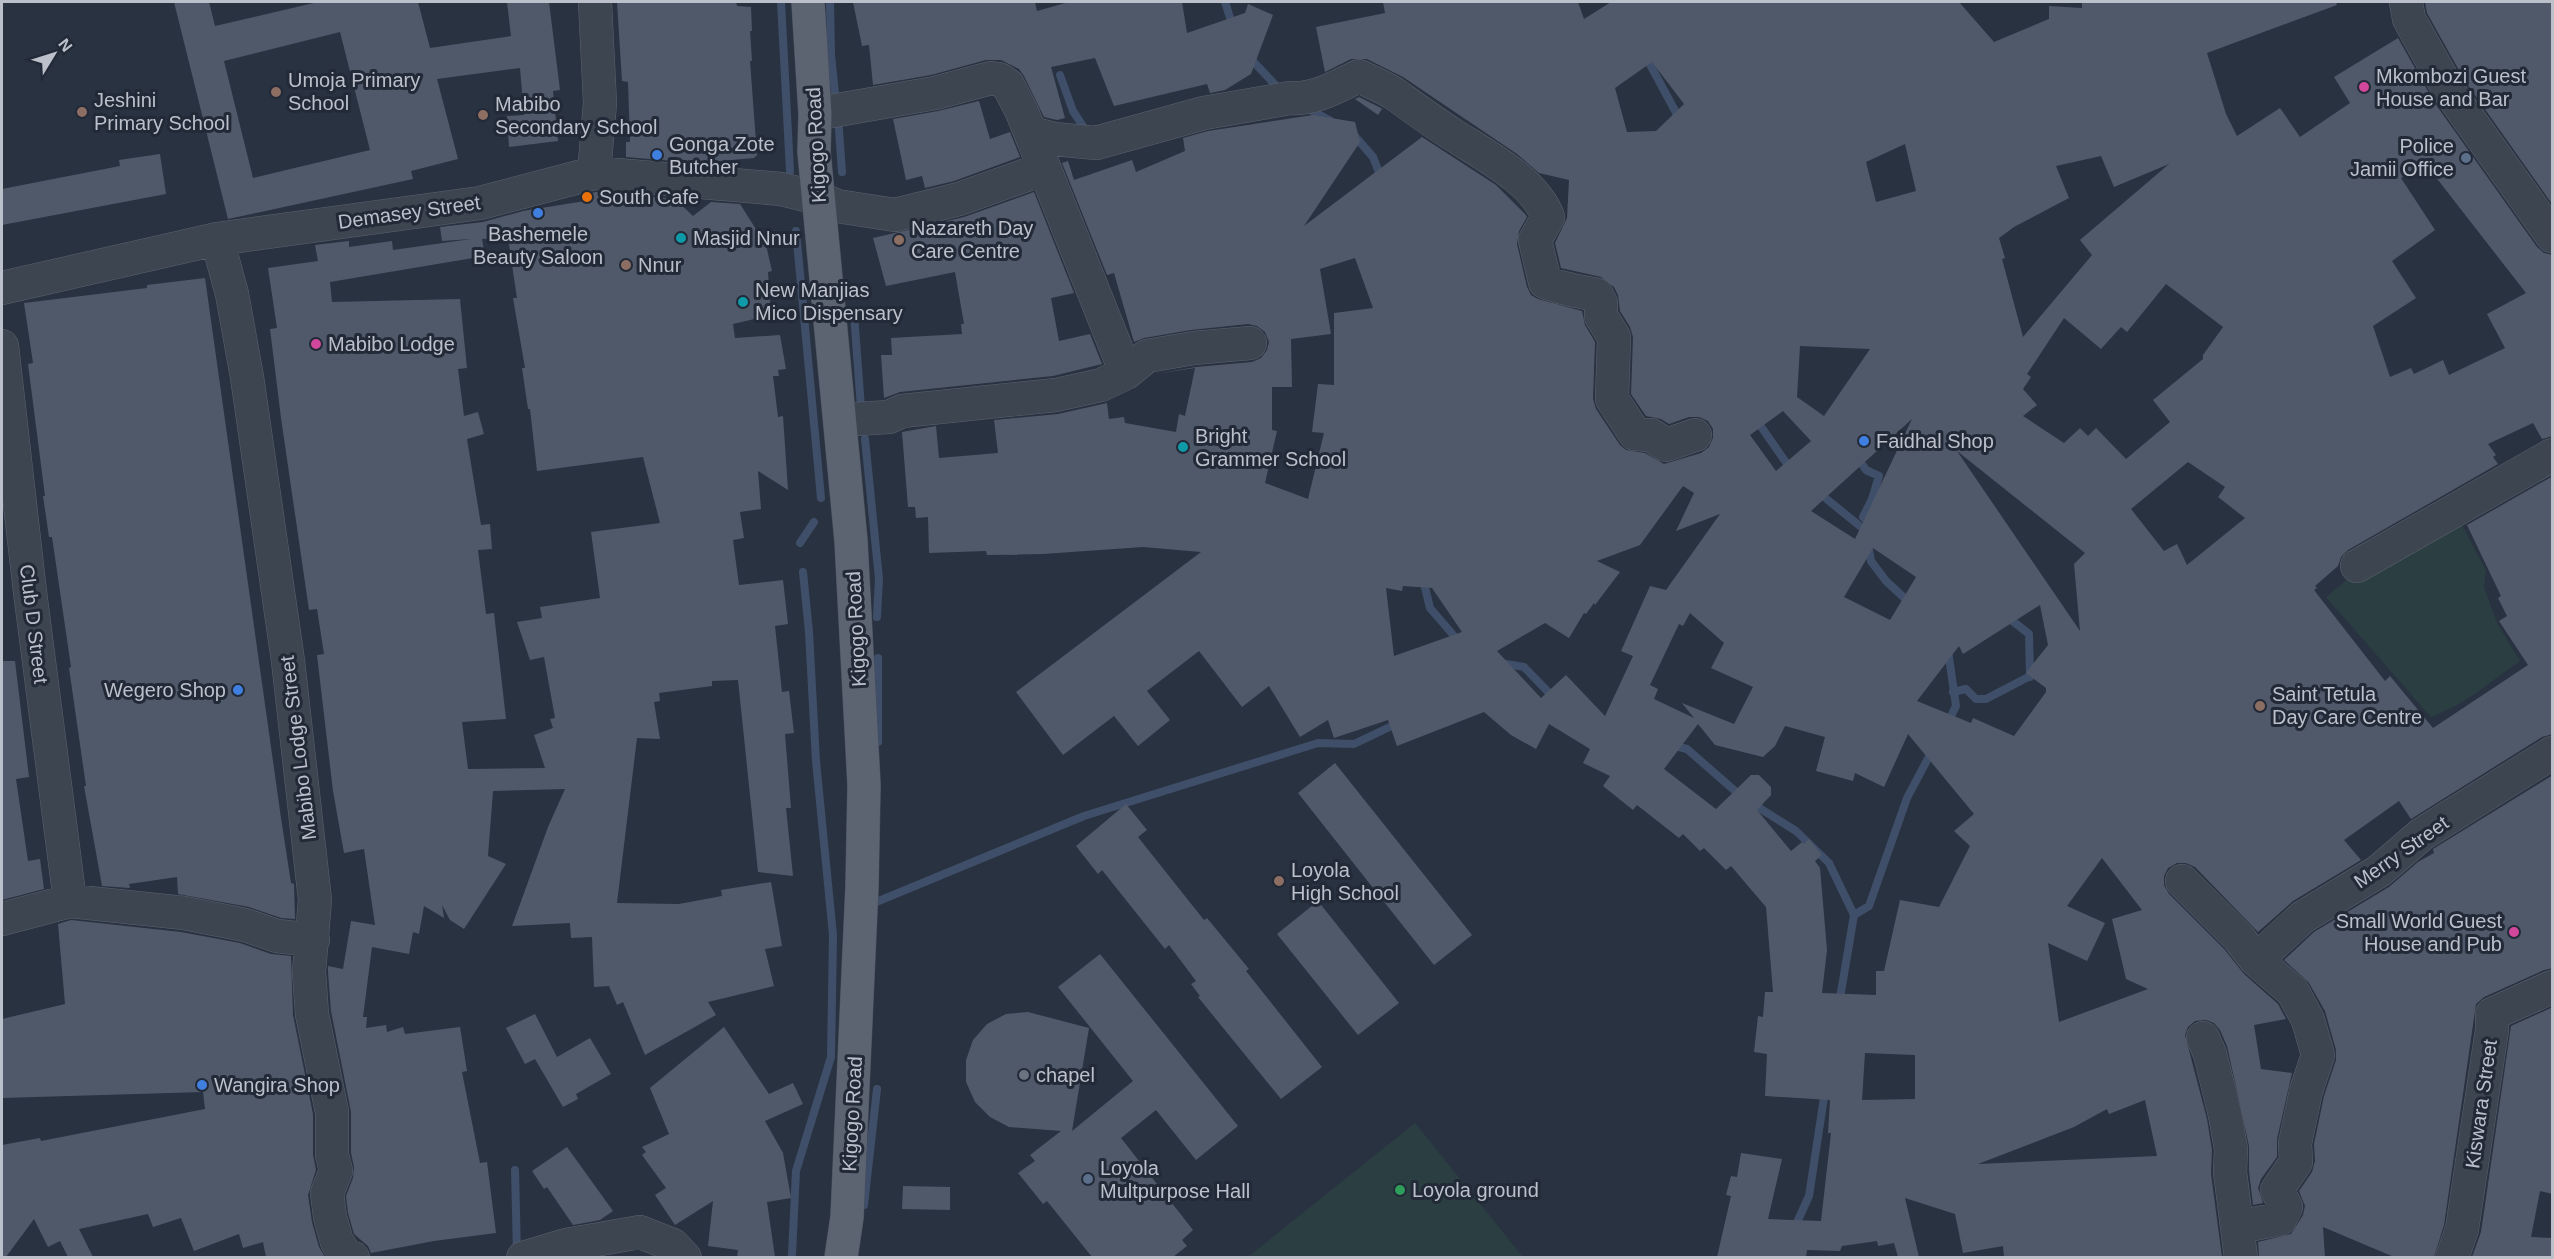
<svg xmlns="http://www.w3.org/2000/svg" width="2554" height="1259" viewBox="0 0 2554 1259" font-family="Arial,sans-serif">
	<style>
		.green { fill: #2b3f43 }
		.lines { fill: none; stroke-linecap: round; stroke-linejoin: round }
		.stream { stroke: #404f69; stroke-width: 8 }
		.building { fill: #50596a; fill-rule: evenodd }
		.minor-casing { stroke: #5c626f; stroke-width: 34 }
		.major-casing { stroke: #474d5b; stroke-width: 34 }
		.minor { stroke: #3d4551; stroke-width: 33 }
		.major { stroke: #5c6371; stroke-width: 33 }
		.hotel-dot { fill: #d1479c; stroke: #222937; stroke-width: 2 }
		.education-dot { fill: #8d6e63; stroke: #222937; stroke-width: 2 }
		.shop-dot { fill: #3f7fe0; stroke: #222937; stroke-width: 2 }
		.service-dot { fill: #5c6f8a; stroke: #222937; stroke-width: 2 }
		.food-dot { fill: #e8710a; stroke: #222937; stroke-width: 2 }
		.culture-dot { fill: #0f9aa8; stroke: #222937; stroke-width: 2 }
		.worship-dot { fill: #6b7280; stroke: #222937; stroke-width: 2 }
		.leisure-dot { fill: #2e9e5b; stroke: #222937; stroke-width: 2 }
		.labels { text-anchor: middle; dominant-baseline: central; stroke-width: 6; stroke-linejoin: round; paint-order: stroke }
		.poi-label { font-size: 20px; fill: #bbc0cb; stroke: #222937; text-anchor: start }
		.street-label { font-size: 20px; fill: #bbc0cb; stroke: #222937 }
	</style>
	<rect width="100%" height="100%" fill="#293241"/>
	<path class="green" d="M2457 515 2486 571 2484 587 2497 623 2520 661C2491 681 2465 705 2431 717L2326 597 2378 554Z
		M1415 1123 1523 1257H1248Z"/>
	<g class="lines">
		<path class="stream" d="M781 2 790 171
			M830 2 831 55 836 103
			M1225 2 1233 27
			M1645 55 1680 120
			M1248 56 1282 92
			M1060 75 1073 111 1088 134
			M1305 107 1331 121
			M838 116 842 172
			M1352 133 1373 157 1382 180
			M796 231 821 498
			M854 314 861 408
			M1755 418 1792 471
			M865 439 879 579 877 617
			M1862 464 1866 470 1879 476 1872 499 1863 517 1871 525
			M1818 492 1866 531 1871 561 1886 581 1912 605
			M800 543 814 522
			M1423 579 1430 608 1461 644
			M2005 615 2029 634 2030 677
			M1500 663 1524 667 1555 699
			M1953 692 1966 689 1976 699H1986L2040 671
			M1947 724 1956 706 1948 650
			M878 742V658
			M1671 745 1687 749 1742 797 1796 831 1829 863 1854 915
			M869 905 1084 816 1318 743 1354 744 1398 723
			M1839 1004 1854 915 1869 906 1907 798 1933 749
			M515 1170 517 1254
			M864 1205 877 1089
			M1794 1229 1809 1196 1825 1091
			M792 1255 796 1171 831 1057 833 935 816 761 809 632 803 572"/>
	</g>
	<path class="building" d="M174 2H209L215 26 318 2H418L430 48 511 36 507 2H549L560 90 553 91 558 141 509 147 507 116 524 115 520 68 437 79 458 159 411 171 413 179 228 219ZM340 32 370 150 253 178 224 61Z
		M617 2H736L737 6 751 7 752 31H750L752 61H750L757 155 754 158 698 163 626 157V142H630L628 82 622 81Z
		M853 2H1035L1037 11 1069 2H1182L1187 33 1245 13 1248 4 1273 15 1251 74 1225 90 1210 93 1207 84 1114 106 1095 58 1051 67 1065 118 1057 120 1044 117 1024 76 1019 69 1001 60H986L931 75 873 85 869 45 862 46Z
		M1383 2H1578L1584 19 1611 2H1959L1994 42 2049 19V6L2082 8V2H2336L2337 5 2207 53 2226 114 2237 136 2280 108 2300 137 2350 103 2334 77 2398 38 2434 102 2537 247 2544 253 2553 255V436L2542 439 2533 423 2488 444 2496 455 2493 457 2498 464 2348 550 2341 557 2338 566 2315 586 2317 588 2314 590 2385 681 2390 676 2433 728 2528 665 2499 621 2507 616 2498 598 2501 596 2467 525 2553 476V734L2542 737 2411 819 2399 801 2344 840 2361 860 2293 901 2258 932 2195 867 2186 863H2177L2168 868 2164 876V885L2169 894 2225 950 2244 974 2278 1004 2286 1019 2254 1025 2261 1069 2292 1073 2277 1139V1157L2261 1179 2258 1188 2263 1203 2253 1205 2249 1171V1146L2227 1046 2220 1030 2214 1023 2206 1020 2195 1021 2188 1027 2185 1035 2207 1119 2212 1150 2211 1174 2222 1257H2004L2003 1246 1963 1253 1955 1214 1905 1198 1919 1257H1898L1894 1243 1878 1246 1877 1241 1842 1246 1840 1251 1807 1250 1806 1257H1717L1731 1196 1726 1195 1731 1176 1737 1177 1741 1153 1782 1159 1768 1219 1821 1221 1831 1133H1828L1830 1100 1765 1096 1767 1054 1754 1052 1758 1016 1763 1017 1765 992H1773L1766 907 1731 866 1726 870 1704 848 1700 851 1683 834 1679 838 1637 805 1633 810 1603 786 1610 776 1583 763 1590 749 1549 724 1536 749 1511 735 1484 712 1397 746 1388 720 1334 738 1328 720 1300 737 1269 686 1242 707 1199 651 1147 691 1170 720 1138 746 1114 716 1063 755 1016 692 1201 552 1143 547 1043 554 987 555 986 551 929 553 928 517 916 518 915 507H908L902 432 936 426 939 458 998 453 994 420 1058 414 1107 403 1109 419 1124 417 1125 423 1176 432 1179 414 1185 416 1195 368 1155 374 1196 367 1252 362 1261 358 1267 350 1269 342 1265 332 1257 326 1248 324 1191 330 1144 338 1134 342 1114 273 1107 275 1062 163 1068 161 1074 180 1132 160 1136 172 1185 151 1183 138 1208 131 1313 115 1355 122 1360 142 1304 226 1422 137 1496 185 1525 214 1527 217 1519 231 1517 244 1527 287 1531 295 1538 299 1582 311 1585 325 1595 342 1593 399 1596 409 1620 445 1626 450 1645 453 1664 464 1701 453 1709 447 1713 438V429L1708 421 1699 417H1689L1669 424 1661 419 1646 416 1631 394 1633 337 1630 327 1620 311 1618 295 1614 287 1601 277 1561 268 1555 243 1567 218 1569 180 1539 173 1517 154 1403 77 1367 59H1351L1325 72 1316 27 1385 13ZM1652 62 1684 104 1656 131 1627 132 1615 88ZM1905 144 1916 191 1876 202 1866 162ZM2101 156 2114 187 2169 164 2080 240 2092 255 2023 337 2002 259 2005 258 1999 238 2014 227 2069 198 2056 166ZM2424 162 2526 293 2487 314 2505 348 2449 375 2443 360 2414 374 2411 368 2390 377 2373 326 2416 298 2392 261 2435 230 2401 178ZM1355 258 1373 308 1334 313V385L1318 384 1312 432 1324 433 1308 499 1265 483 1277 431 1272 430V387H1292L1291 339 1331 334 1320 269ZM2166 284 2223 327 2203 355V359L2153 400 2170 422 2126 459 2096 428 2088 436 2080 428 2064 443 2023 416 2037 405 2023 389 2031 377 2027 374 2064 318 2101 349 2121 327 2127 332ZM1800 346 1870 349 1824 416 1797 397ZM1783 411 1811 441 1776 471 1750 435ZM1912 419 1855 539 1811 511ZM1957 451 2085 553 2074 564 2080 631ZM2188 462 2225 487 2218 497 2245 518 2187 565 2177 544 2164 551 2131 509ZM1683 486 1694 493 1676 531 1720 514 1666 590 1650 586 1621 651 1633 656 1605 716 1566 675 1541 698 1497 651 1545 623 1569 638 1584 613 1586 614 1594 603 1595 605 1620 572 1597 561 1640 545ZM1873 548 1916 577 1890 620 1844 597ZM1403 586 1432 588 1462 632 1394 656 1386 588 1402 591ZM2040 605 2048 645 2026 673 2046 688V692L2014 736 1973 718 1971 723 1917 701 1959 646 1963 654ZM1690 613 1724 643 1711 668 1753 687 1734 724 1682 703 1694 718 1654 699 1658 689 1650 685 1679 624 1683 626ZM1698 724 1715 745 1763 757 1775 746 1785 726 1825 737 1816 771 1853 781 1855 773 1884 787 1908 734 1974 814 1954 831 1970 846 1939 907 1900 900 1884 971H1876V995L1822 993 1827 950 1820 868 1815 861 1822 855 1809 839 1804 844 1802 842 1791 851 1757 810 1771 795V787L1759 775H1751L1716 809 1664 769ZM2102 858 2142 910 2112 919 2126 979 2148 989 2059 1022 2048 943 2087 961 2105 923 2067 906ZM1865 1053 1915 1055V1099L1862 1100ZM2145 1100 2157 1156 1978 1164 2074 1127 2107 1109 2109 1114Z
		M2425 2H2553L2552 204 2465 81 2427 13Z
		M1359 97 1379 107 1392 115 1382 109 1378 115 1355 99Z
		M979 101 990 139 1010 132 1020 157 954 181 925 188 922 176 906 180 893 119 938 111Z
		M160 154 166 194 2 225V189L120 166 119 160Z
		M596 192 675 199 693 216 711 202 740 204 766 245 772 271 768 272 771 315 733 324 735 338 780 335 786 369 778 370 779 376H773L778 417 783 416 788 490 758 471 761 509 740 512 744 538 733 540 739 585 783 580 788 624 775 626 782 692 789 691 794 733 785 734 791 808H786L793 876 758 872 738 680 712 681V686L659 693 660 701 654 702 660 739 637 738 617 903 679 904 722 896 721 890 771 882 782 946 765 949 774 986 708 1002 716 1015 645 1055 623 1002 617 1005 609 986 594 987 592 937 571 938 570 923 512 926 548 827 565 789 493 791 488 856 506 864 464 929 450 920 442 905 444 918 424 906 419 934 413 932 409 954 372 947 363 1017H367L366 1028 386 1025 387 1032 403 1027 405 1034 460 1027 467 1071 462 1072 480 1163 487 1162 496 1233 434 1241 371 1253 368 1246 354 1234 348 1213 346 1196 353 1178 354 1167 351 1153V1112L331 1011 328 972V966L343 969 351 921 375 925 364 849 344 853 333 791 317 655 324 654 317 609 309 610 281 418 270 329 277 328 268 268 318 261 315 245 349 241V247L392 241 393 250 471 239 442 241 440 227 483 222 523 211 591 200V193ZM508 238 517 298H513L525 368H522L528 409H530L537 471 643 457 660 523 591 532 600 598 540 607 542 618 517 622 530 660 544 657 555 718 550 719 553 728 534 735 545 768 468 769 462 722 506 719 494 613 486 614 478 550 492 549 490 524 481 525 467 439 484 434 478 412 464 416 458 369 467 368 460 299 332 302 330 282 485 256 482 239Z
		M1034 192 1074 293 1051 298 1059 341 1090 334 1102 364 1053 376 900 392 884 398 881 355H892L891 338 962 334 961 324H964L955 272 886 286 873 238 964 217Z
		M205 278 281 818 291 883 294 884 295 919 281 918 249 907 178 894 177 877 129 884 130 888 102 886 84 786H86L69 668 71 667 52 537H49L43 496H45L28 364 33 363 24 303 147 288V285Z
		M2 661H15L29 777 16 779 28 861 40 859 44 889 2 900Z
		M1335 763 1472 935 1434 965 1298 793Z
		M2553 775V968L2544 970 2484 997 2476 1004 2444 1225 2434 1257H2394L2323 1227 2325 1257H2259L2258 1242 2291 1234 2303 1215 2305 1206 2299 1191 2312 1172 2315 1161 2314 1144 2324 1096 2336 1060V1050L2325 1011 2309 983 2284 960 2314 932 2389 887 2418 862 2434 853 2433 849Z
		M1126 804 1147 830 1138 837 1204 920 1207 918 1249 969 1246 971 1322 1067 1281 1099 1198 997 1200 996 1191 984 1196 981 1169 945 1165 949 1102 870 1098 874 1076 846Z
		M1318 901 1399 1003 1358 1035 1277 934Z
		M71 920 181 932 240 943 271 954 291 956 293 1015 313 1114V1155L316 1170 308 1195 312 1222 319 1247 325 1257H266L263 1242 243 1248 239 1234 194 1251 181 1218 153 1227 148 1214 79 1229 93 1257H68L60 1241 48 1247 34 1219 6 1257H2V1145L40 1138 41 1141 205 1109 203 1092 2 1098V1019L65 1004 58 924Z
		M1100 954 1238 1126 1196 1160 1156 1110 1121 1138 1193 1230 1182 1240 1187 1246 1173 1257H1092L1047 1201 1043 1204 1018 1173 1035 1161 1030 1155 1061 1131 1009 1127 990 1117 975 1102 966 1082V1060L973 1040 987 1024 1006 1014 1028 1012 1089 1028 1072 1131 1133 1081 1058 987Z
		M2553 1007V1194L2540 1191 2531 1237 2553 1238V1257H2472L2481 1232 2511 1026Z
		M535 1014 557 1057 590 1038 611 1074 576 1094 578 1099 563 1107 535 1059 525 1064 506 1028Z
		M724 1027 769 1094 793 1083 803 1104 765 1121 783 1153 791 1198 767 1202 775 1257H737L738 1250 708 1246 713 1201 675 1225 655 1195 666 1188 642 1155 646 1152 642 1147 669 1134 650 1088Z
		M567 1147 613 1211 600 1220 573 1225 547 1187 544 1189 532 1171Z
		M903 1186 950 1187V1210L902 1209Z"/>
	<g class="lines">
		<defs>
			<path id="minor" d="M2406 2 2409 19 2449 91 2552 236
				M815 114 935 93 991 78 999 79 1008 85 1022 112 1126 373
				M1031 133 1054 139 1096 143 1204 113 1290 98C1316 100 1337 86 1359 76 1369 81 1388 89 1396 95 1414 108 1433 122 1452 134 1484 155 1534 180 1548 217L1535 240 1545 282C1558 288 1582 292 1597 295L1601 303V316L1614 337 1612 399 1635 434 1651 435 1666 445 1695 435
				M594 173 600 103 595 2
				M217 239 232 294 247 377 288 661 315 900 309 972 312 1014 332 1112V1155L336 1171 327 1193 330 1217 337 1242 346 1255 353 1258
				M2 288 217 239 480 203 594 173 781 189 818 198 837 206 895 215 959 199 1043 169
				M2 346 30 592 70 901
				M840 420 889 417 902 411 1056 395 1101 385 1126 373 1147 356 1194 348 1250 343
				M2357 566 2552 455
				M2182 881 2239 938 2256 960 2293 992 2308 1020 2318 1055 2306 1091 2295 1143 2296 1162 2277 1190 2286 1207 2280 1219 2238 1227
				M2 919 70 901 184 913 245 925 277 936 313 940
				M2256 960 2303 917 2379 871 2422 834 2552 753
				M2203 1038 2210 1054 2225 1115 2231 1149 2230 1172 2241 1258
				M523 1258 566 1245 640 1232 673 1245 685 1258
				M2452 1258 2462 1229 2492 1030V1014L2552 987"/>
			<path id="major" d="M808 2 815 114 814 152 851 541 864 785 862 886 847 1217 841 1258"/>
		</defs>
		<use href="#minor" class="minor-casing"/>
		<use href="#major" class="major-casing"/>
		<use href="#minor" class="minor"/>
		<use href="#major" class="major"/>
	</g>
	<g class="hotel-dot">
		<circle cx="2364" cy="87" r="6"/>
		<circle cx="316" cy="344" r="6"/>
		<circle cx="2514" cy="932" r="6"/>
	</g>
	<g class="education-dot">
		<circle cx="276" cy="92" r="6"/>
		<circle cx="82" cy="112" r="6"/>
		<circle cx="483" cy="115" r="6"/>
		<circle cx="899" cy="240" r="6"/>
		<circle cx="626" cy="265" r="6"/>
		<circle cx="2260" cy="706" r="6"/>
		<circle cx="1279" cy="881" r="6"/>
	</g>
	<g class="shop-dot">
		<circle cx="657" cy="155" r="6"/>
		<circle cx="538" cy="213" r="6"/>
		<circle cx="1864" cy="441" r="6"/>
		<circle cx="238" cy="690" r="6"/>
		<circle cx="202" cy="1085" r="6"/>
	</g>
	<g class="service-dot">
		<circle cx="2466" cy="158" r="6"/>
		<circle cx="1088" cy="1179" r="6"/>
	</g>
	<circle class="food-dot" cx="587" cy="197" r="6"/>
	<g class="culture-dot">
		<circle cx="681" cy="238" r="6"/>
		<circle cx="743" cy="302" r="6"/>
		<circle cx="1183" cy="447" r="6"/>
	</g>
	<circle class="worship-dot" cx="1024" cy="1075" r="6"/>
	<circle class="leisure-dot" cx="1400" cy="1190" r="6"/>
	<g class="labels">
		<g class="poi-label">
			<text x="2376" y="76">Mkombozi Guest<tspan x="2376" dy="23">House and Bar</tspan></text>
			<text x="288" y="80">Umoja Primary<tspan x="288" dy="23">School</tspan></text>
			<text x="94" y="100">Jeshini<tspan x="94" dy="23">Primary School</tspan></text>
			<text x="495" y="104">Mabibo<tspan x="495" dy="23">Secondary School</tspan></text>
			<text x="669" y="144">Gonga Zote<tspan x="669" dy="23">Butcher</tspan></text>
			<text x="2454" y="146" text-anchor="end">Police<tspan x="2454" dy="23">Jamii Office</tspan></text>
			<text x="599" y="197">South Cafe</text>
			<text x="911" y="228">Nazareth Day<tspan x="911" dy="23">Care Centre</tspan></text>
			<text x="538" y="234" text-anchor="middle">Bashemele<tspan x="538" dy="23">Beauty Saloon</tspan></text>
			<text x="693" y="238">Masjid Nnur</text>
			<text x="638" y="265">Nnur</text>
			<text x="755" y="290">New Manjias<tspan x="755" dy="23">Mico Dispensary</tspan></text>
			<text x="328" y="344">Mabibo Lodge</text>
			<text x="1195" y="436">Bright<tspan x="1195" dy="23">Grammer School</tspan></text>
			<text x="1876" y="441">Faidhal Shop</text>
			<text x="226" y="690" text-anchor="end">Wegero Shop</text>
			<text x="2272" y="694">Saint Tetula<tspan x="2272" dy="23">Day Care Centre</tspan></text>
			<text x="1291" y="870">Loyola<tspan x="1291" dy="23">High School</tspan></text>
			<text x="2502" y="921" text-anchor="end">Small World Guest<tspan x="2502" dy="23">House and Pub</tspan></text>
			<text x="1036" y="1075">chapel</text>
			<text x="214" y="1085">Wangira Shop</text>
			<text x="1100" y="1168">Loyola<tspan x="1100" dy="23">Multpurpose Hall</tspan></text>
			<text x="1412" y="1190">Loyola ground</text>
		</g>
		<g class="street-label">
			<text transform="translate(816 145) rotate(-93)">Kigogo Road</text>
			<text transform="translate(409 212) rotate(-8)">Demasey Street</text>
			<text transform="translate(34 624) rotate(83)">Club D Street</text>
			<text transform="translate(856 629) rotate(-93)">Kigogo Road</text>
			<text transform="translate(298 748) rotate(-97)">Mabibo Lodge Street</text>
			<text transform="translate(2401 852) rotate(-35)">Merry Street</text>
			<text transform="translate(2481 1104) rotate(-82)">Kiswara Street</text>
			<text transform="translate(852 1114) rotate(-87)">Kigogo Road</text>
		</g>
	</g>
	<rect width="2554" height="1259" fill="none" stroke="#bbc0cb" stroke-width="6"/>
	<g transform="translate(54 54) rotate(52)" stroke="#222937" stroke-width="4.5" paint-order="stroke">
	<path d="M0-4.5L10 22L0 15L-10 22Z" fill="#bbc0cb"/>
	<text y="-9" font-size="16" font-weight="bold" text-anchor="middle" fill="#bbc0cb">N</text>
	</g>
</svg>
